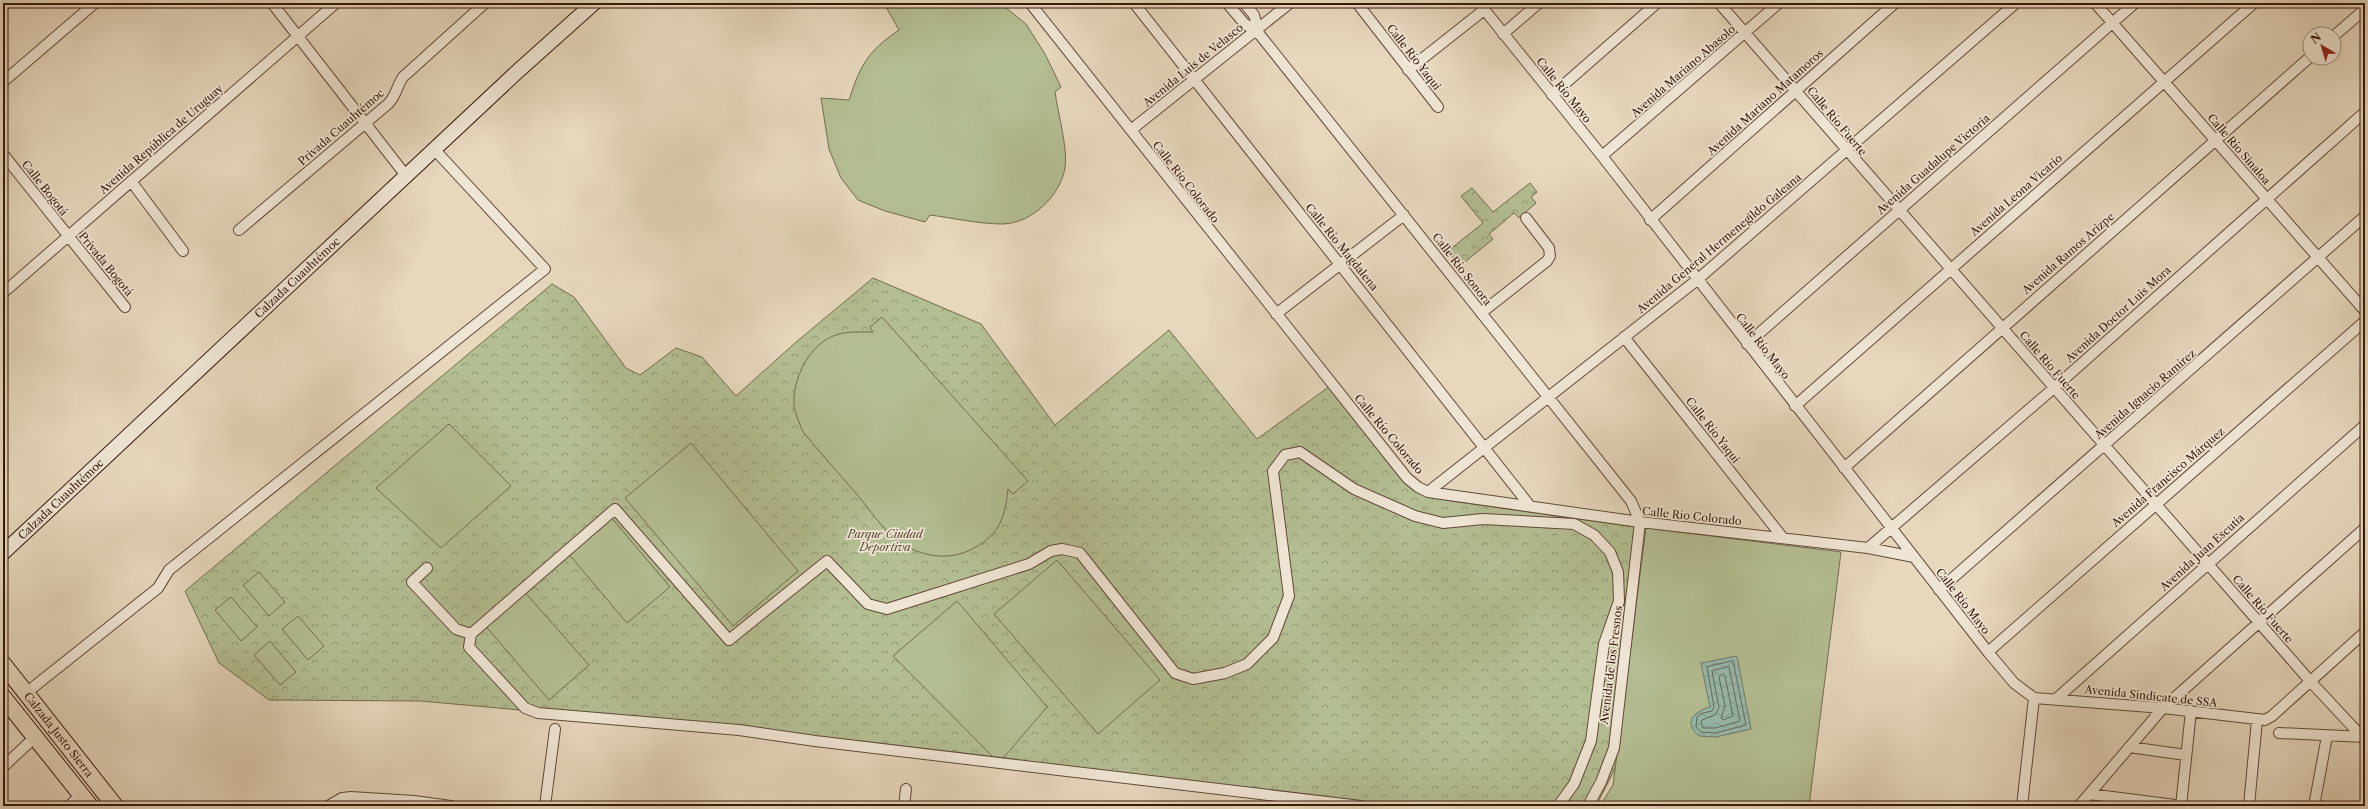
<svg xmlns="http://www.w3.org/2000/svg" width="2368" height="809" viewBox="0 0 2368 809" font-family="'Libre Caslon Text',serif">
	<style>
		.park { fill: url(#park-crowns); stroke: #746c4e }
		.pitch { fill: #b3be92; stroke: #746c4e }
		.water { fill: url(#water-waves); stroke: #707a6d }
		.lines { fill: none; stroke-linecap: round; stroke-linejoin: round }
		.shore { stroke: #666a5c; stroke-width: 1 }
		.street-casing { stroke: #624838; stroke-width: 12 }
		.secondary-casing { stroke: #36190b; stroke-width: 16 }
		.primary-casing { stroke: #36190b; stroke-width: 18 }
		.street { stroke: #efe5d4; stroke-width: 10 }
		.secondary { stroke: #efe5d4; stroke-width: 14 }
		.primary { stroke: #e6d7bd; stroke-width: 16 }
		.labels { text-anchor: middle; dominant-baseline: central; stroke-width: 3.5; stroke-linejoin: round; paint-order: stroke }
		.street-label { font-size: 11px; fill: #36190b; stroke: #efe5d4 }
		.park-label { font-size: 11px; font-style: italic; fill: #5c4b34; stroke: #efe5d4 }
	</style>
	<defs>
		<pattern id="park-crowns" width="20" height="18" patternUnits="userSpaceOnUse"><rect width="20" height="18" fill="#b3be92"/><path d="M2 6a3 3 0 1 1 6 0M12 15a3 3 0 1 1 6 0" fill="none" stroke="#929a75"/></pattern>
		<pattern id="water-waves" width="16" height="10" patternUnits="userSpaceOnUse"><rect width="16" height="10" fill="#97baae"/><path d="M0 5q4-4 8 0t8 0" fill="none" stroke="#839f94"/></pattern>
	</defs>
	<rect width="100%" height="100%" fill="#e6d7bd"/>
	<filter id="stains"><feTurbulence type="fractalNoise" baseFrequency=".005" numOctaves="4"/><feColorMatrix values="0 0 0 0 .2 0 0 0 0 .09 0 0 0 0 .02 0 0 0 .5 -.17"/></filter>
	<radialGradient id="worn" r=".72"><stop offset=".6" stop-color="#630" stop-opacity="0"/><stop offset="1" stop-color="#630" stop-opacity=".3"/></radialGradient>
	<path class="park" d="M1530 183 1537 192 1531 197 1536 203 1519 218 1514 213 1489 234 1493 239 1460 266 1448 251 1483 223 1461 196 1472 188 1493 212Z
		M873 278 981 324 1055 425 1169 330 1257 439 1330 386 1423 494 1451 501 1650 529 1616 767 1596 806H1361L739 730 421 701 269 700 219 663 185 591 552 284 574 297 626 368 640 375 676 348 702 357 736 396 795 343Z"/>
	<path class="pitch" d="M896 3H1000L1026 24 1045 54 1061 87 1055 92C1058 114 1068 148 1065 168 1060 196 1032 223 1003 224 979 224 953 218 930 215L925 222 885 211 858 200 841 178 829 149 821 98 849 100C861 64 867 52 899 30L886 7Z
		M882 317 1028 481 1013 494 1008 489C1005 517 1000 534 974 548 948 563 914 556 892 536 878 523 867 506 855 492 837 472 820 452 803 432 799 422 793 410 794 399 795 374 811 343 836 335 847 331 861 332 873 332L870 327Z
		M449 424 511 486 441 548 376 488Z
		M691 443 798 571 733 626 625 498Z
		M610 516 670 587 627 623 567 552Z
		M1646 528 1841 552 1809 806H1600L1613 785Z
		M1057 560 1160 680 1098 734 994 614Z
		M259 572 285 602 269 616 243 585Z
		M522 589 589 665 549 700 483 623Z
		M231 597 257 627 241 641 215 610Z
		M957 601 1047 707 999 763 893 656Z
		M298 616 324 646 308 660 282 629Z
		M270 641 296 672 280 685 254 655Z"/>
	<path class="water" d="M1737 656 1751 729 1716 737 1699 736C1682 722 1695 711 1710 707L1701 663Z"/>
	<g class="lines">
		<path class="shore" d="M1733 661 1746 725 1715 733 1701 732 1696 727 1697 717 1703 713 1712 711 1714 707 1707 667Z
			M1729 667 1740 721 1715 728H1703L1701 723 1702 720 1715 715 1719 708 1712 671Z
			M1723 674 1725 676 1733 716 1723 720 1721 718 1725 706 1719 677Z"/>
		<defs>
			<path id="street" d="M272 3 407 177
				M1030 3 1407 478 1418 487 1428 492 1640 522 1868 548 1914 557
				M1134 3 1530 506
				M1227 3 1244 23 1260 35 1631 501 1640 522 1614 748 1601 782 1588 806
				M1244 3 1254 15 1259 33
				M1357 3 1438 107
				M1479 3 1602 156 1988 652 2014 683 2034 698
				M1719 3 2310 681 2365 740
				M2095 3 2365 311
				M1503 34 1539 3
				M2334 36 2365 9
				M1408 70 1484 10
				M3 82 95 3
				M1552 95 1657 3
				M1131 130 1290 3
				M3 154 125 307
				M1602 156 1779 3
				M131 181 183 251
				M1650 220 1895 3
				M239 230 388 104C396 96 397 86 403 77L485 3
				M3 293 336 3
				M1481 313 1547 261 1550 256 1549 248 1526 218
				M1276 314 1404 215
				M1624 337 1783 538
				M1747 344 2135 3
				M1795 406 2254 3
				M1844 468 2310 57
				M1428 492 1697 280 2016 3
				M1868 548 2054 388 2365 112
				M427 568 412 582 456 629 471 634
				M1939 590 2365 216
				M1988 652 2365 321
				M26 693 158 588 169 570 545 269 434 149
				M2034 698 2163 708 2265 720 2272 716 2365 632
				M2056 699 2365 425
				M2279 733 2365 737
				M2129 747 2186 755
				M3 767 35 737
				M2089 794 2183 806
				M69 806 81 795
				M328 806 342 798 351 797 414 801 451 806
				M545 806 555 729
				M904 806 906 789
				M1361 806 815 741 739 730 538 713 525 708 469 647 471 634 615 509 729 640 827 561 868 604 887 609 1029 564 1051 551 1062 549 1080 553 1175 673 1193 679 1225 673 1247 664 1273 638 1289 596 1273 471 1285 455 1300 452 1354 489 1415 516 1443 523 1483 519 1574 524 1594 535 1610 552 1618 572 1619 601 1604 644 1591 741 1574 784 1558 806
				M2022 806 2034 698
				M2079 806 2163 708 2365 528
				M2181 806 2191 711
				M2249 806 2257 720
				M2314 806 2327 736"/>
			<g id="secondary">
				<path id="s1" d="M3 553 518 71 594 3"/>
			</g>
			<g id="primary">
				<path id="s2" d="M3 664 115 806"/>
				<path d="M3 697 90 806"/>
			</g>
		</defs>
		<use href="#street" class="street-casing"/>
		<use href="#secondary" class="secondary-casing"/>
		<use href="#primary" class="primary-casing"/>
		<use href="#street" class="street"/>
		<use href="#secondary" class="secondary"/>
		<use href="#primary" class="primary"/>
	</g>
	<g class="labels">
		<g class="street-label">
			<text transform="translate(1414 57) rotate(52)">Calle Río Yaqui</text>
			<text transform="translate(1193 65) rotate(-39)">Avenida Luis de Velasco</text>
			<text transform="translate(1683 71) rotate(-41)">Avenida Mariano Abasolo</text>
			<text transform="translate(1564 90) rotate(51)">Calle Río Mayo</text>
			<text transform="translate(1765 102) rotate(-42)">Avenida Mariano Matamoros</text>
			<text transform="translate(1837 121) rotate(50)">Calle Río Fuerte</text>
			<text transform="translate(341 127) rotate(-41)">Privada Cuauhtémoc</text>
			<text transform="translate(161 139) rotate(-41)">Avenida República de Uruguay</text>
			<text transform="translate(2239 149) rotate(49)">Calle Río Sinaloa</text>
			<text transform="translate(1933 164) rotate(-41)">Avenida Guadalupe Victoria</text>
			<text transform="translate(1186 182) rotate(52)">Calle Río Colorado</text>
			<text transform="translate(45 188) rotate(52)">Calle Bogotá</text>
			<text transform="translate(2016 195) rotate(-41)">Avenida Leona Vicario</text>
			<text transform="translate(1719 243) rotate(-40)">Avenida General Hermenegildo Galeana</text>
			<text transform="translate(1342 247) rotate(51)">Calle Río Magdalena</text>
			<text transform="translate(2068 253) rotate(-41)">Avenida Ramos Arizpe</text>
			<text transform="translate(106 264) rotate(51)">Privada Bogotá</text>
			<text transform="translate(1462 269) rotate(52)">Calle Río Sonora</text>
			<text stroke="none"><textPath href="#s1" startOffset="403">Calzada Cuauhtémoc</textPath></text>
			<text transform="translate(2118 314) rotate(-42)">Avenida Doctor Luis Mora</text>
			<text transform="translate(1763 346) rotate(52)">Calle Río Mayo</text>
			<text transform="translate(2050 365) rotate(49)">Calle Río Fuerte</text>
			<text transform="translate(2145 394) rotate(-41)">Avenida Ignacio Ramírez</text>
			<text transform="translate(1713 430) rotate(52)">Calle Río Yaqui</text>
			<text transform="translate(1389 434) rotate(50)">Calle Río Colorado</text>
			<text transform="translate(2168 477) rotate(-41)">Avenida Francisco Márquez</text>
			<text stroke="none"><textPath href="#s1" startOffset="79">Calzada Cuauhtémoc</textPath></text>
			<text transform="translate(1692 516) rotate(6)">Calle Río Colorado</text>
			<text transform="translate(2202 552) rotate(-42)">Avenida Juan Escutia</text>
			<text transform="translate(1963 601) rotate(52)">Calle Río Mayo</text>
			<text transform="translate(2263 609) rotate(49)">Calle Río Fuerte</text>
			<text transform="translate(1611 665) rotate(-83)">Avenida de los Fresnos</text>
			<text transform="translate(2151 696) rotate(6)">Avenida Sindicate de SSA</text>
			<text stroke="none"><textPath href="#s2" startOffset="90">Calzada Justo Sierra</textPath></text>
		</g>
		<g class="park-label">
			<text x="885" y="534">Parque Ciudad<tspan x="885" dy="13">Deportiva</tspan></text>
		</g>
	</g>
	<rect width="2368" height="809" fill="none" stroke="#e6d7bd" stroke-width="16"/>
	<rect x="4" y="4" width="2360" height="801" fill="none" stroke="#36190b" stroke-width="2"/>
	<rect x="8" y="8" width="2352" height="793" fill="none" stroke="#36190b"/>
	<g transform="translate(2322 46) rotate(322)"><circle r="19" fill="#efe5d4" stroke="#a59384"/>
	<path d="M0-3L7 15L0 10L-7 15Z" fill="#8f2418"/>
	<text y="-6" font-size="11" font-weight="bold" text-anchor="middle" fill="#36190b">N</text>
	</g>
	<rect width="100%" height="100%" filter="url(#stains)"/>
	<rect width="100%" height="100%" fill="url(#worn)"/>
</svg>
